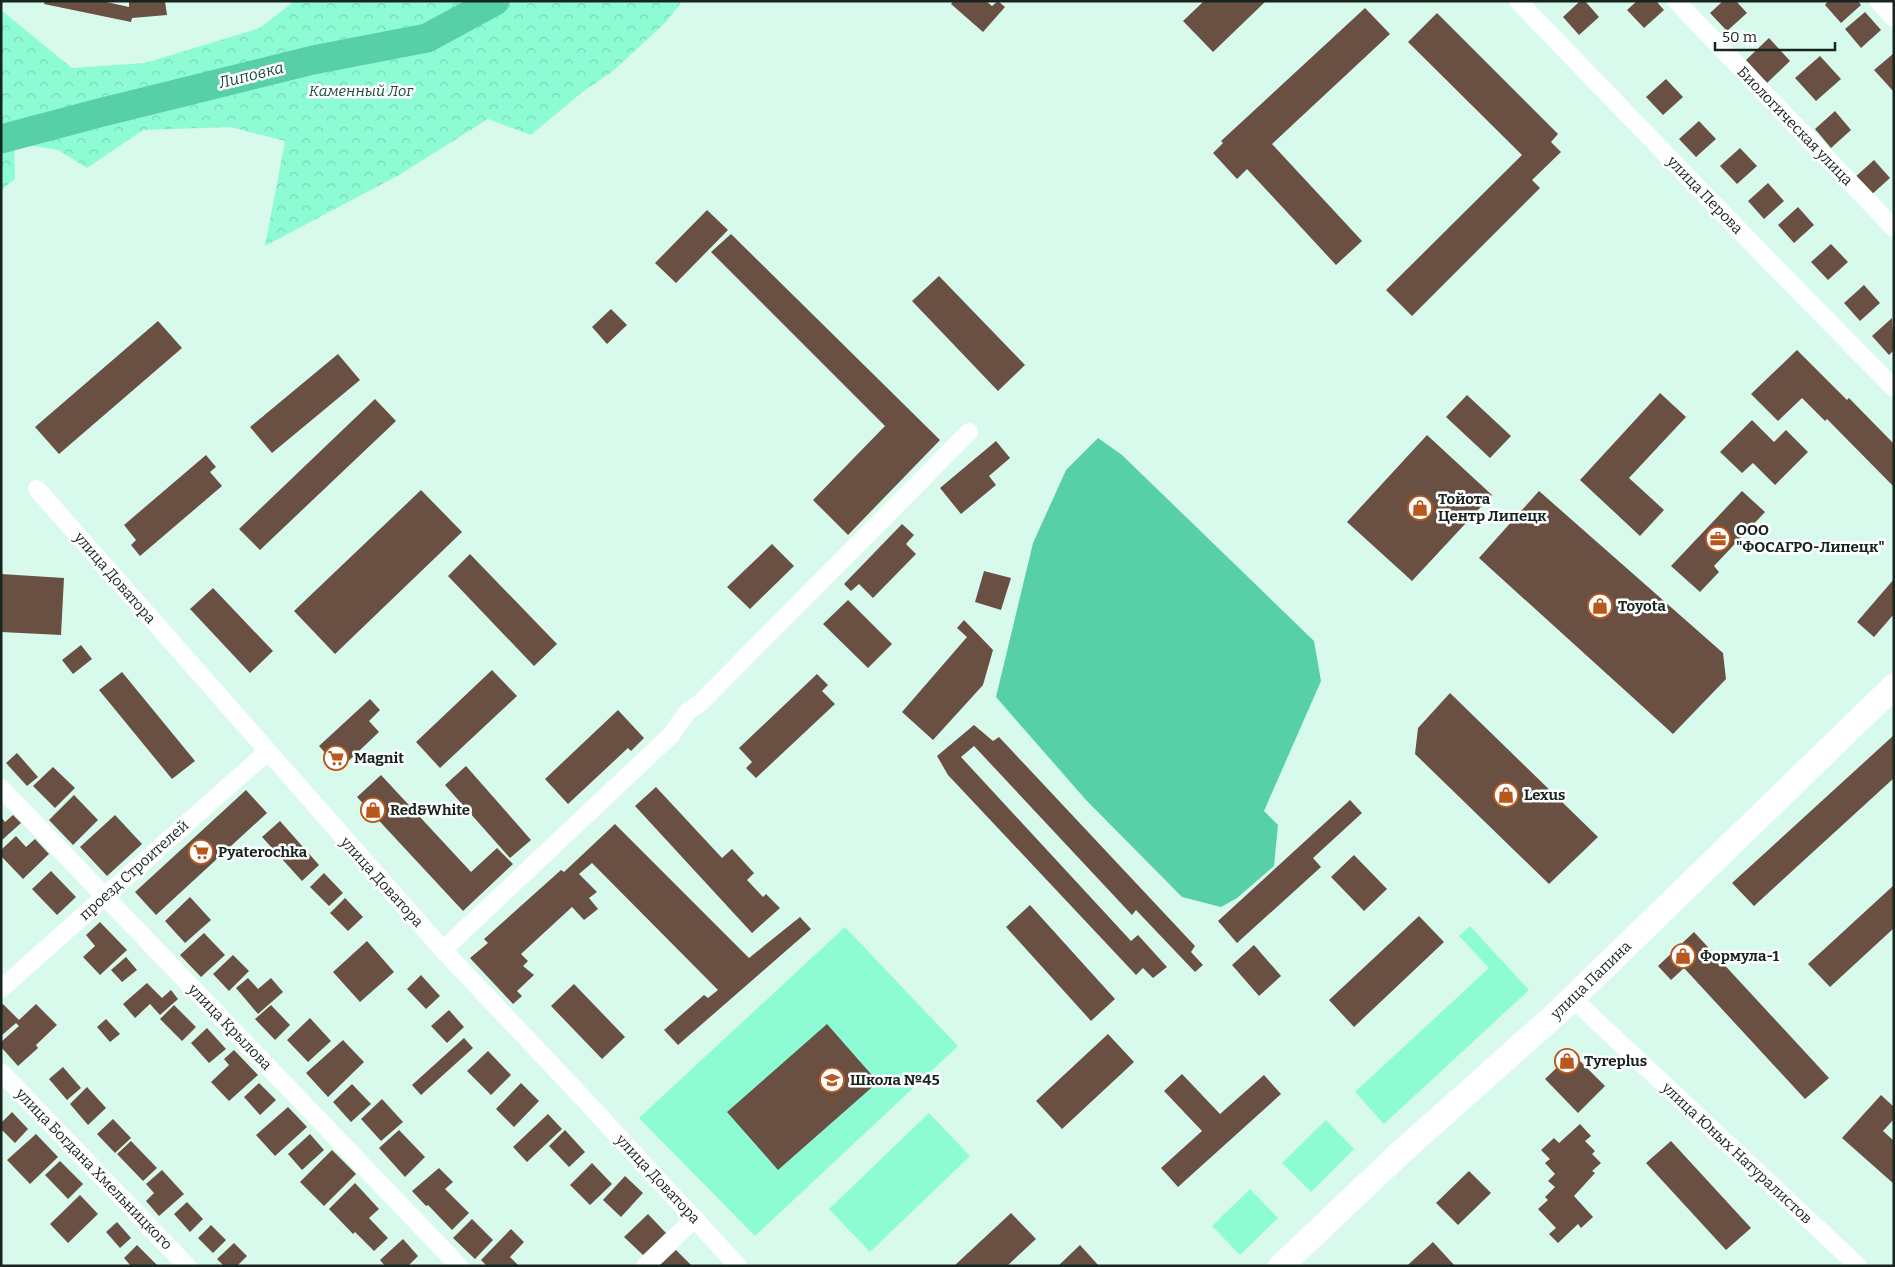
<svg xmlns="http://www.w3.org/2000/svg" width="1895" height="1267" viewBox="0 0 1895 1267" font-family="Bitter,serif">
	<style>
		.grass { fill: #8dfcd5 }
		.forest { fill: url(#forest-crowns) }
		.water { fill: #57d0a8 }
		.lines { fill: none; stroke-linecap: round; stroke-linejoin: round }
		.river { stroke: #57d0a8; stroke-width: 29 }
		.building { fill: #695043 }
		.street { stroke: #fff; stroke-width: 18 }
		.secondary { stroke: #fff; stroke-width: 25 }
		.labels { text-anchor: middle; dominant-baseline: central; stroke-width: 5; stroke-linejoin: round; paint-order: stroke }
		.park-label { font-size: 15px; font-style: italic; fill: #1a4d3d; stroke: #fff }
		.street-label { font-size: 15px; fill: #17241f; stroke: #fff }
		.poi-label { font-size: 15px; font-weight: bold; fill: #17241f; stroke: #fff; text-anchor: start }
		.water-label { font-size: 16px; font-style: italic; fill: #1b4d3d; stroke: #fff }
	</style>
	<defs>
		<pattern id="forest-crowns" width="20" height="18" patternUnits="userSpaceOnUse" patternTransform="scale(1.25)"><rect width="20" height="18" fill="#8dfcd5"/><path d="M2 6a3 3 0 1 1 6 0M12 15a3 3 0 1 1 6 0" fill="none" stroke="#79d8b6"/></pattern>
	</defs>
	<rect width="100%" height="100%" fill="#d8faec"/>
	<path class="grass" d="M1470 926 1529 990 1384 1124 1355 1092 1489 968 1459 936Z
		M845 927 958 1046 755 1236 639 1118Z
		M929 1113 970 1156 870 1252 829 1209Z
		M1326 1120 1354 1149 1311 1192 1282 1163Z
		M1250 1189 1278 1218 1240 1255 1212 1226Z"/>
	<path class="forest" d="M292 1H682L667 21 613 71 581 93 531 135 488 119 399 175 265 246 285 141 230 127 143 130 87 168 58 150 14 143 15 179 1 190V10L72 68 145 63 260 28 292 3Z"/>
	<path class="water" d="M1098 438 1122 455 1314 641 1321 681 1264 811 1278 825 1274 866 1237 898 1221 907 1182 897 1086 800 996 697 1033 543 1066 470Z"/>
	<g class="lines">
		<path class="river" d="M1 139 99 113 313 60 427 38 495 1"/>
	</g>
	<path class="building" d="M45 1H102L129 7V1H165L167 15 132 18 131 22 44 4Z
		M953 1H986L992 6 998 1 1005 7 983 32 951 4Z
		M1204 1H1266L1213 52 1183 21Z
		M1580 1H1585L1599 17 1579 35 1563 17Z
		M1637 1H1656L1664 10 1644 28 1627 10Z
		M1723 1H1736L1747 13 1727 31 1710 13Z
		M1828 1H1858L1861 5 1841 23 1825 5Z
		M1365 8 1390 34 1272 144 1362 241 1336 265 1247 169 1237 179 1213 153 1223 143 1221 141Z
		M1865 12 1881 30 1861 48 1845 29Z
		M1437 13 1558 134 1551 142 1561 152 1532 180 1540 188 1412 316 1386 290 1522 155 1408 42Z
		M1769 38 1790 61 1767 83 1746 60Z
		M1894 53V92L1874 70Z
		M1820 56 1841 79 1816 101 1795 78Z
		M1666 79 1683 97 1663 115 1646 97Z
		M1835 111 1851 130 1831 148 1815 129Z
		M1699 121 1716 139 1696 157 1679 139Z
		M1740 148 1757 166 1737 184 1720 166Z
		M1874 160 1890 178 1870 196 1854 178Z
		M1768 183 1784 201 1764 219 1748 201Z
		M1798 207 1814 225 1794 243 1778 225Z
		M707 210 728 230 676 283 655 263Z
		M731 234 940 440 848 535 813 500 885 426 711 252Z
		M1831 244 1848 262 1828 280 1811 262Z
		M939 276 1025 365 998 391 912 301Z
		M1864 285 1880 303 1860 321 1844 303Z
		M611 309 627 325 607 344 592 327Z
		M1892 318 1894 350 1889 355 1872 336Z
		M158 321 182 348 59 454 35 427Z
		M1797 350 1847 400 1849 398 1894 444V487L1827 419 1825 421 1802 398 1778 421 1751 394Z
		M338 354 360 380 272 453 250 427Z
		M1660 393 1686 417 1629 478 1664 510 1640 536 1580 480Z
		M1467 395 1511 436 1490 458 1446 417Z
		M375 399 396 421 260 550 239 529Z
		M1752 420 1774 442 1786 430 1808 452 1775 485 1753 463 1742 473 1720 452Z
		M1427 435 1492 495 1412 581 1347 522Z
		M996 441 1010 458 989 476 996 485 961 514 940 488Z
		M206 455 216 467 210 472 222 486 140 556 131 545 136 540 124 525Z
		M421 490 462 532 335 654 294 611Z
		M1539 491 1723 653 1726 679 1673 734 1479 558Z
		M1742 491 1765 512 1714 566 1719 572 1700 592 1671 566Z
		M902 524 914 535 906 544 916 554 873 598 859 584 851 591 844 584Z
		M772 544 794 566 750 609 727 587Z
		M470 554 557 644 534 666 448 576Z
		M984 571 1011 578 1001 610 975 602Z
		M1 574 64 578 61 635 1 632Z
		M1894 579V614L1874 637 1857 622Z
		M213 588 273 651 250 673 190 609Z
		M848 600 892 644 868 668 823 624Z
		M964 620 993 650 983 685 933 740 902 712 967 637 957 628Z
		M81 645 92 659 73 674 62 660Z
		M492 670 517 696 440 768 416 742Z
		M122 672 195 761 172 779 99 690Z
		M817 674 828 685 822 691 835 704 756 778 746 768 752 762 739 748Z
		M1450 693 1598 837 1549 884 1415 754 1418 728Z
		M370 699 380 710 369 721 379 732 340 769 319 746Z
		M618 710 644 738 631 751 628 748 568 804 545 779Z
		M974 725 993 741 999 737 1195 946 1191 952 1203 965 1195 972 1136 910 1132 915 974 746 961 757 1131 941 1138 935 1167 967 1153 978 1143 968 1136 975 948 775 937 756Z
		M1894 735V778L1754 906 1732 883Z
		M17 753 38 777 27 786 6 763Z
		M466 766 531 840 510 858 445 785Z
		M53 767 75 788 55 808 33 786Z
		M381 775 471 872 497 848 513 864 463 911 357 797Z
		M656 787 722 858 732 849 754 873 747 880 763 897 766 894 780 908 752 933 635 806Z
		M246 790 267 813 156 915 135 892Z
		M74 795 98 820 73 845 49 820Z
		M1350 800 1362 813 1313 858 1321 867 1237 943 1218 921Z
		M13 815 21 823 1 841V817L5 822Z
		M115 815 142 844 107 876 80 847Z
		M280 821 319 865 302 881 262 837Z
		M615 824 749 958 800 917 811 929 678 1045 664 1030 704 995 708 998 718 990 592 863 579 874 597 892 589 898 598 909 584 920 572 907 521 954 528 961 523 966 534 975 517 991 522 996 513 1004 470 958 488 943 484 939 561 870 564 872Z
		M16 836 26 847 35 839 49 854 23 879 1 856V850Z
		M1354 855 1387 889 1364 911 1331 877Z
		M51 871 76 897 57 915 32 889Z
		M324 873 343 893 329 906 310 887Z
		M1894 885V928L1830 987 1808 964Z
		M190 897 211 920 185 943 165 921Z
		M345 898 363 917 348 931 330 913Z
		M1030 905 1115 999 1091 1021 1006 927Z
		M1419 916 1444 942 1354 1027 1329 1000Z
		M100 922 127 950 100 975 83 957 95 946 86 935Z
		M1694 932 1829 1078 1805 1099 1684 968 1671 980 1658 966Z
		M204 933 225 955 201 977 180 955Z
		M367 941 394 972 360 1002 333 972Z
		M1254 945 1281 976 1259 996 1232 965Z
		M233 955 249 971 229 991 213 974Z
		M126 957 137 970 122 982 111 970Z
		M421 975 440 996 426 1009 407 989Z
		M248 978 258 989 271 978 283 992 258 1014 236 988Z
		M147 983 162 998 171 990 178 999 160 1015 150 1004 135 1018 123 1004Z
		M574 984 625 1037 602 1059 551 1006Z
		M3 1004 19 1020 36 1004 57 1025 36 1045 38 1048 18 1066 1 1047V1042L19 1026 16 1023 1 1036V1006Z
		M174 1005 196 1027 182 1041 160 1019Z
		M271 1005 290 1025 275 1040 255 1019Z
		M449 1010 464 1027 447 1043 431 1026Z
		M310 1018 331 1041 308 1062 287 1040Z
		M106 1019 120 1034 110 1042 97 1027Z
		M827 1024 878 1082 778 1170 727 1112Z
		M207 1028 226 1049 209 1063 191 1043Z
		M1108 1034 1134 1062 1062 1129 1036 1101Z
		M464 1038 473 1048 421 1095 412 1085Z
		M343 1040 364 1062 328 1097 306 1073Z
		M234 1050 258 1075 229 1101 211 1082 229 1065 224 1059Z
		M488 1051 511 1075 491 1095 467 1071Z
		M1572 1053 1605 1086 1578 1113 1545 1079Z
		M63 1067 81 1088 67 1100 49 1079Z
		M1182 1074 1220 1114 1264 1075 1281 1094 1178 1187 1161 1168 1202 1131 1164 1091Z
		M259 1083 276 1100 260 1115 244 1097Z
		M521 1083 539 1101 514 1127 496 1109Z
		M352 1084 371 1104 351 1122 333 1102Z
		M87 1087 106 1108 88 1125 70 1104Z
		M1881 1095 1894 1107V1119L1883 1131 1894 1141V1184L1842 1138Z
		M382 1099 403 1122 381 1141 361 1119Z
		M288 1107 307 1127 275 1156 256 1135Z
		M12 1112 28 1129 15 1143 1 1129V1123Z
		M548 1114 562 1129 527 1162 513 1147Z
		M113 1119 131 1138 115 1153 97 1134Z
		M1580 1124 1591 1136 1585 1141 1595 1151 1592 1154 1601 1163 1592 1171 1595 1173 1574 1196 1593 1217 1581 1228 1578 1224 1558 1243 1549 1234 1556 1228 1538 1209 1548 1200 1545 1197 1555 1187 1548 1181 1555 1174 1545 1163 1550 1159 1541 1150 1554 1138 1559 1143Z
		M399 1130 425 1157 405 1177 379 1148Z
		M565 1130 585 1152 569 1167 549 1146Z
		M36 1134 58 1157 30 1184 7 1160Z
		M310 1134 324 1150 302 1170 288 1154Z
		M131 1141 157 1168 143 1181 117 1154Z
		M1671 1141 1751 1228 1726 1250 1646 1163Z
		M332 1150 356 1174 324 1206 300 1182Z
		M60 1161 83 1184 68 1199 45 1175Z
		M592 1163 612 1184 590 1205 570 1185Z
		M439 1168 453 1182 445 1189 469 1213 452 1230 428 1205 426 1206 412 1191Z
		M162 1170 184 1194 159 1216 146 1201 154 1193 146 1184Z
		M1469 1171 1491 1193 1458 1225 1436 1203Z
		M625 1176 643 1193 621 1217 603 1200Z
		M355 1183 379 1209 369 1218 388 1238 374 1251 355 1232 353 1234 329 1209Z
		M80 1195 98 1214 68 1243 50 1224Z
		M187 1202 203 1219 190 1232 174 1214Z
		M1011 1213 1036 1239 1007 1266H954Z
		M648 1214 666 1233 643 1255 624 1237Z
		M472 1219 493 1240 475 1259 453 1238Z
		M117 1222 131 1238 120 1248 106 1232Z
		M211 1225 226 1240 213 1253 198 1238Z
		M511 1229 524 1242 510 1257 519 1266H487L481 1260Z
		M403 1239 418 1256 408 1266H385L380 1260Z
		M1433 1242 1455 1266H1407L1411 1262Z
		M234 1243 247 1256 237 1266H224L217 1259Z
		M137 1245 158 1266H131L124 1258Z
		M1080 1245 1099 1266H1058Z
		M676 1250 692 1266H661L660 1265Z"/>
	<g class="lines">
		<path class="street" d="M1518 1 1772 264 1894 388
			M1676 1 1894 228
			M1878 1 1894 18
			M37 489 443 950 581 1096 738 1266
			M1 788 459 1266
			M443 950 671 735 688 711 700 703 969 432
			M1 989 267 752
			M1572 998 1858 1266
			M1 1072 187 1266
			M645 1266 695 1218"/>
		<path class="secondary" d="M1281 1266 1398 1155 1555 1015 1894 686"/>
	</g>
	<defs>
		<symbol id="shop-ring" viewBox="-11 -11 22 22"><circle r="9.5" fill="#fff" stroke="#b9571d" stroke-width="1.5"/><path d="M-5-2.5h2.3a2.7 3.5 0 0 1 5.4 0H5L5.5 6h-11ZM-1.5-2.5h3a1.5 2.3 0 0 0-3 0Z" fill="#b9571d"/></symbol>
		<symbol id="office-ring" viewBox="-11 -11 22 22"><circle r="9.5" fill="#fff" stroke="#b9571d" stroke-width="1.5"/><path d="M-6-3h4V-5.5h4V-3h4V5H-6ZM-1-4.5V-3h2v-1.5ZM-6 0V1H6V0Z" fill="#b9571d"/></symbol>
		<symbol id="supermarket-ring" viewBox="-11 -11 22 22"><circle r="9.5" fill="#fff" stroke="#b9571d" stroke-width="1.5"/><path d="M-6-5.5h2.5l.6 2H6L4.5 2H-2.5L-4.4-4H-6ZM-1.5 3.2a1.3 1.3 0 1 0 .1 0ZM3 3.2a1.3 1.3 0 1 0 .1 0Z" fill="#b9571d"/></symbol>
		<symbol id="school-ring" viewBox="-11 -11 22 22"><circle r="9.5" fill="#fff" stroke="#b9571d" stroke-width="1.5"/><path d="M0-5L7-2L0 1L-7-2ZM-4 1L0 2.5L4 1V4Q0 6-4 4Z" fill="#b9571d"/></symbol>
	</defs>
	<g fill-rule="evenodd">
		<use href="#shop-ring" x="1406" y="494" width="28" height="28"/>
		<use href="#office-ring" x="1704" y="525" width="28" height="28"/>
		<use href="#shop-ring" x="1586" y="592" width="28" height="28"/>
		<use href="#supermarket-ring" x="322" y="744" width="28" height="28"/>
		<use href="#shop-ring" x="1492" y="781" width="28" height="28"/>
		<use href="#shop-ring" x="359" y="796" width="28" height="28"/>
		<use href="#supermarket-ring" x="187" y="838" width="28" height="28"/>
		<use href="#shop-ring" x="1669" y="942" width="28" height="28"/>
		<use href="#shop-ring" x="1553" y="1047" width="28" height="28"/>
		<use href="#school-ring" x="818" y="1066" width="28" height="28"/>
	</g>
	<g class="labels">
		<g class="park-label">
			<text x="361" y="91">Каменный Лог</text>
		</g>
		<g class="street-label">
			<text transform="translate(1795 126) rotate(46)">Биологическая улица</text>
			<text transform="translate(1705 195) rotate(46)">улица Перова</text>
			<text transform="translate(115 578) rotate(49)">улица Доватора</text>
			<text transform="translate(134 870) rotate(-42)">проезд Строителей</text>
			<text transform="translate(382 882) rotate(48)">улица Доватора</text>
			<text transform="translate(1591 980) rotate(-44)">улица Папина</text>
			<text transform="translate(230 1027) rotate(46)">улица Крылова</text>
			<text transform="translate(1737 1153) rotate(43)">улица Юных Натуралистов</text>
			<text transform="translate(94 1169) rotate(46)">улица Богдана Хмельницкого</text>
			<text transform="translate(658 1179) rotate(47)">улица Доватора</text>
		</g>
		<g class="poi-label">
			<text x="1438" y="499">Тойота<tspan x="1438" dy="17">Центр Липецк</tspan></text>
			<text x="1736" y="530">ООО<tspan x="1736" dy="17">"ФОСАГРО-Липецк"</tspan></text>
			<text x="1618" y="606">Toyota</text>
			<text x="354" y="758">Magnit</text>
			<text x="1524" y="795">Lexus</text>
			<text x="390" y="810">Red&amp;White</text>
			<text x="218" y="852">Pyaterochka</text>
			<text x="1700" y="956">Формула-1</text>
			<text x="1584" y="1061">Tyreplus</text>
			<text x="850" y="1080">Школа №45</text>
		</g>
		<g class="water-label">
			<text transform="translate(251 75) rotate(-14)">Липовка</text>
		</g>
	</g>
	<rect width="1895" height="1267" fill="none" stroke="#17241f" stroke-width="5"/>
	<path d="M1715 42v8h120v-8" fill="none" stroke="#17241f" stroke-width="2.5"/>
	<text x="1722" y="42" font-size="15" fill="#17241f" stroke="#ffffff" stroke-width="4" paint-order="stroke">50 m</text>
</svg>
